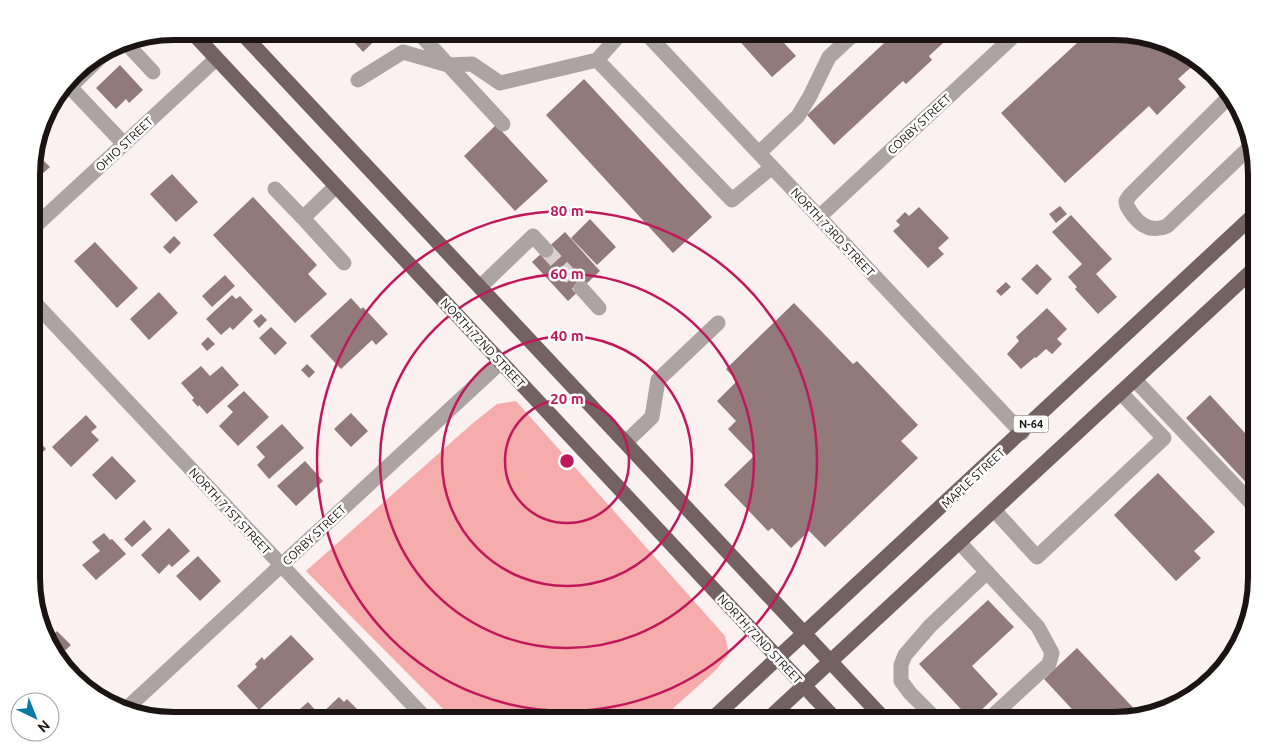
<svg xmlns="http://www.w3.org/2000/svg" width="1288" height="752" viewBox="0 0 1288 752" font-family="Ubuntu,sans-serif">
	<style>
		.green { fill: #f5acaa }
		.building { fill: #917a79 }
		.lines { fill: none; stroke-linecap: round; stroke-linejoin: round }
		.minor-tunnel { stroke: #dad0d0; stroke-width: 15; stroke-dasharray: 15 8; stroke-linecap: butt }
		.minor { stroke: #aea3a3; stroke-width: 15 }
		.major { stroke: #746161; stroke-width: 15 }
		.ring { fill: none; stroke: #c2185b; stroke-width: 2.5 }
		.labels { text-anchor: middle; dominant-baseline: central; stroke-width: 5; stroke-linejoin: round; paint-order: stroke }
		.shield { fill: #fff; stroke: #605a5a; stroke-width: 1 }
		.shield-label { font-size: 11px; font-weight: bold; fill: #1c1313 }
		.street-label { font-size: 12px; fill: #1c1313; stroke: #fff }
		.rim { fill: none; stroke: #1c1313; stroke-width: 6 }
		.centre { fill: #c2185b; stroke: #fff; stroke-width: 2.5 }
		.ring-label { font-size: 15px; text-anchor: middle; font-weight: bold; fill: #c2185b; stroke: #fff; stroke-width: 5; stroke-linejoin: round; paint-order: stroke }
	</style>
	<rect width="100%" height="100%" fill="#fcf1f1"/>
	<path class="green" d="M516 401 725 636 729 654 716 670 659 721H455L306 571 473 423 497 404Z"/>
	<path class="building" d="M344 31H385L363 52Z
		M740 31H773L796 56 772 77 735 36Z
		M897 31H956L929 56 932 60 906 84 903 81 834 145 807 115Z
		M1090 31H1114L1185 51 1197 62 1178 79 1186 87 1157 115 1149 106 1065 183 1001 113Z
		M120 65 143 90 129 103 126 99 116 109 96 88Z
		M584 79 712 217 673 253 546 115Z
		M496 125 548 181 515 211 464 156Z
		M34 151 50 167 32 183V156Z
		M172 174 198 202 176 222 150 194Z
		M253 197 317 265 308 274 327 294 295 323 213 235Z
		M1060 206 1067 214 1056 223 1049 214Z
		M919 207 949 238 938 248 944 254 928 268 893 231 900 225 896 221 905 212 909 216Z
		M1071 215 1112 259 1096 274 1117 297 1098 314 1075 289 1077 287 1068 277 1082 264 1052 232Z
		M590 219 616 247 597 265 571 238Z
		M565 232 600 271 568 301 532 262Z
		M174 236 181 243 170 254 163 247Z
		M95 242 138 288 117 308 74 261Z
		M1037 264 1052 279 1037 295 1021 279Z
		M225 275 235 286 212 307 202 296Z
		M1006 282 1011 287 1001 296 996 291Z
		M159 292 178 313 149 340 130 319Z
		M232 295 236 299 240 296 253 310 233 330 230 327 221 335 206 319Z
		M351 298 361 309 363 307 388 334 376 345 372 340 341 369 310 336Z
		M794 303 853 364 857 361 918 425 901 441 918 458 825 547 809 531 791 548 772 528 768 531 724 485 754 456 728 429 736 421 717 401 737 381 726 369Z
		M1047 308 1067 329 1057 339 1062 344 1052 354 1046 349 1036 358 1035 357 1021 369 1007 354 1019 341 1016 337Z
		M261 314 267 320 259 328 253 321Z
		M271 327 287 343 275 355 259 338Z
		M208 337 215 344 207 351 201 344Z
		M307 364 315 372 309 378 301 370Z
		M201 366 210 376 222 366 239 385 207 414 199 405 198 407 192 400 194 398 181 383Z
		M244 391 269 417 238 446 219 426 233 412 227 406Z
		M1210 395 1256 445V489L1254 491 1186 418Z
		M351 413 368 431 351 447 334 429Z
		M86 415 97 427 91 432 99 440 71 467 52 447Z
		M282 424 304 448 269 479 257 465 265 457 256 447Z
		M39 441 46 449 36 458 32 454V446Z
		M112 456 136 481 116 500 92 475Z
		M305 461 323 481 296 506 277 486Z
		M1158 473 1215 532 1194 551 1201 558 1176 581 1114 515Z
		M144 520 152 529 132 547 124 539Z
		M169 528 190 551 172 567 169 564 159 574 141 555Z
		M104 533 110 540 112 539 126 554 96 580 82 565 100 551 92 542Z
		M198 556 221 581 200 601 176 576Z
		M988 600 1014 627 972 666 998 694 971 720 919 664Z
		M57 631 71 645 57 658 55 656 49 639Z
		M291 635 314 659 259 710 237 686 257 667 255 664 262 657 264 660Z
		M1077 648 1140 715 1123 720H1082L1044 679Z
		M339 697 344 702 347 699 357 709 354 711 357 715 351 721H324L319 716Z
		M308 702 318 713 310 721H294L291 717Z"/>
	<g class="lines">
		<path class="minor-tunnel" d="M546 250 581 288"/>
		<path class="minor" d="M417 31 503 124
			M623 31 597 60 732 200 772 167
			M644 31 1022 433
			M124 41 153 72
			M111 47 70 87 124 144
			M358 80 403 52 448 65 472 64 500 83 597 60
			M1232 94 1130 195 1126 201 1127 206C1136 222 1148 234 1167 226L1250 147
			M759 153 798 116 810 96 829 57 857 31
			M336 186 303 218 344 263
			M275 189 303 218
			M819 217 1019 31
			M32 229 216 59
			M480 287 533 236 546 250
			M581 288 599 308
			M32 300 428 721
			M1135 380 1256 508
			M626 442 652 417 658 380 718 323
			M994 510 1037 557 1164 438 1121 393
			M959 542 1038 627 1052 653 1049 664 988 720
			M127 708 501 362
			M938 721 910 693 901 681V665L905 655 930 626 987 572"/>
		<path class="major" d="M191 31 837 721
			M240 31 886 721
			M710 721 1256 213
			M766 721 1256 267"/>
	</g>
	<g class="ring">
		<circle cx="567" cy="461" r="62"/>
		<circle cx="567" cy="461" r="125"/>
		<circle cx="567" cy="461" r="187"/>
		<circle cx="567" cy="461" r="250"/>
	</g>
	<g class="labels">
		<rect class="shield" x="1013.5" y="415.5" width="35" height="17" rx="4"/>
		<g class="shield-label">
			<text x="1031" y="424">N-64</text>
		</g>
		<g class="street-label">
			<text transform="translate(919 124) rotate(-43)">CORBY STREET</text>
			<text transform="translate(124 144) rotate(-43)">OHIO STREET</text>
			<text transform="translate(833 232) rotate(47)">NORTH 73RD STREET</text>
			<text transform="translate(483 343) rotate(47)">NORTH 72ND STREET</text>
			<text transform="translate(973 478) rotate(-43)">MAPLE STREET</text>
			<text transform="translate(230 511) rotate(47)">NORTH 71ST STREET</text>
			<text transform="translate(314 535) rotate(-43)">CORBY STREET</text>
			<text transform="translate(760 639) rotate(47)">NORTH 72ND STREET</text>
		</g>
	</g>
	<path d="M0 0H1288V752H0ZM174 40H1114A134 134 0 0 1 1248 174V578A134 134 0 0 1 1114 712H174A134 134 0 0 1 40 578V174A134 134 0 0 1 174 40Z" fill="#fff" fill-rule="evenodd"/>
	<path class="rim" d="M174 40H1114A134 134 0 0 1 1248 174V578A134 134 0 0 1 1114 712H174A134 134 0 0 1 40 578V174A134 134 0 0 1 174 40Z"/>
	<circle cx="567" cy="461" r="8" class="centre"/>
	<g class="ring-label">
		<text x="567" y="216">80 m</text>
		<text x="567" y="279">60 m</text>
		<text x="567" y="341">40 m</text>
		<text x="567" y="404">20 m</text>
	</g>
	<g transform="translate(35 717) rotate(137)"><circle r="24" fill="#ffffff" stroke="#a4a1a1"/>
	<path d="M0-4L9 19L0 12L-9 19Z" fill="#057aa2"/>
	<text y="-8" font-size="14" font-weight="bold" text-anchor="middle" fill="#1c1313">N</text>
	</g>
</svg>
